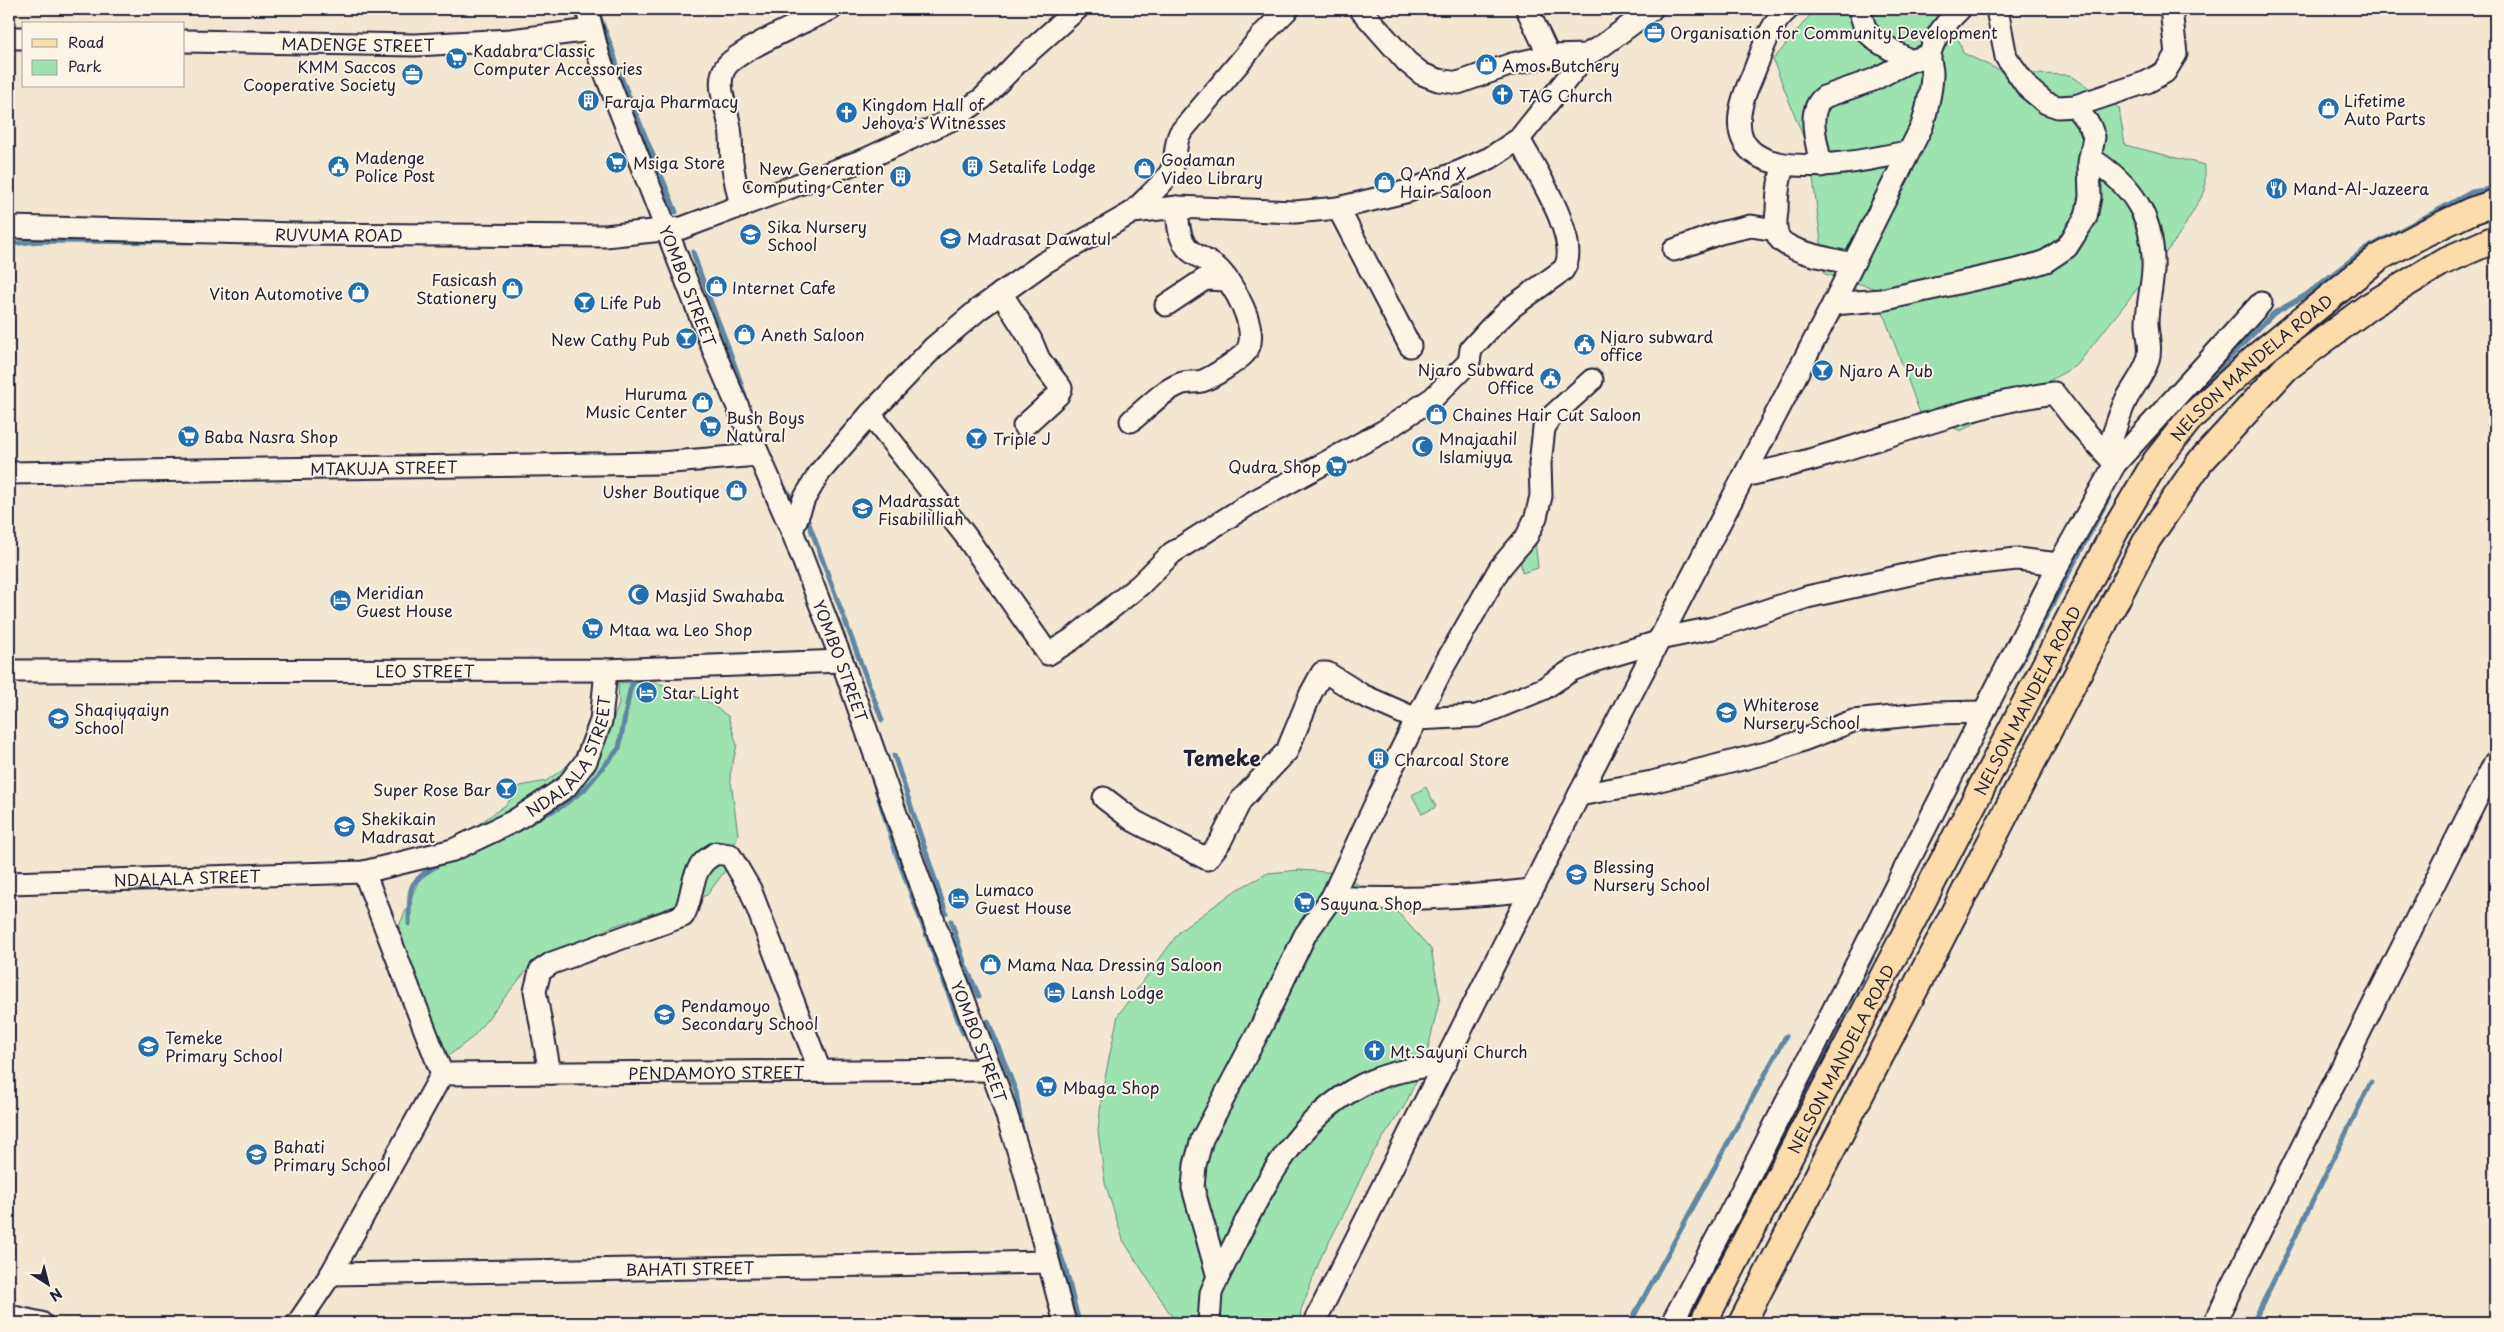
<svg xmlns="http://www.w3.org/2000/svg" width="2504" height="1332" viewBox="0 0 2504 1332" font-family="'Playpen Sans',sans-serif">
	<style>
		.green { fill: #9de3b0; stroke: #608276 }
		.lines { fill: none; stroke-linecap: round; stroke-linejoin: round }
		.stream { stroke: #5f86a3; stroke-width: 5 }
		.minor-casing { stroke: #22223b; stroke-width: 25 }
		.major-casing { stroke: #22223b; stroke-width: 30 }
		.minor { stroke: #fcf5e5; stroke-width: 21 }
		.major { stroke: #fddcac; stroke-width: 26 }
		.labels { text-anchor: middle; dominant-baseline: central; stroke-width: 4; stroke-linejoin: round; paint-order: stroke }
		.poi-label { font-size: 16px; fill: #22223b; stroke: #fcf5e5; text-anchor: start }
		.street-label { font-size: 16px; fill: #22223b; stroke: #fcf5e5 }
		.district-label { font-size: 21px; font-weight: bold; fill: #22223b; stroke: #fcf5e5 }
	</style>
	<rect width="100%" height="100%" fill="#f4e7d2"/>
	<filter id="ink" filterUnits="userSpaceOnUse"><feTurbulence type="fractalNoise" baseFrequency=".02" numOctaves="2"/><feDisplacementMap in="SourceGraphic" scale="10" xChannelSelector="R" yChannelSelector="G"/><feConvolveMatrix kernelMatrix="1 2 1 2 8 2 1 2 1" color-interpolation-filters="sRGB"/></filter>
	<g filter="url(#ink)">
		<path class="green" d="M1815 9H1949L1963 53 2005 73 2070 75 2119 108 2125 145 2205 165V191L2178 237 2077 365 1961 431 1920 413 1874 288 1825 274 1810 154 1773 60Z
			M1535 540 1538 568 1522 573 1519 547Z
			M655 682 705 700 728 716 737 745 730 775 738 834 727 868 707 895 611 927 574 946 534 961 473 1037 451 1054 430 1063 401 959 399 926 427 861 507 804 520 786 546 781 606 738 619 704 618 683Z
			M1426 787 1436 807 1422 814 1412 795Z
			M1300 870 1339 873 1389 903 1431 949 1440 997 1425 1062 1405 1105 1371 1156 1348 1206 1321 1257 1301 1310 1300 1323H1176L1123 1240 1105 1183 1098 1131 1102 1092 1118 1015 1180 931 1236 890 1268 873Z"/>
		<g class="lines">
			<path class="stream" d="M598 9C602 29 614 47 617 67L676 212
				M2488 9 2495 13
				M9 244 40 241 192 242
				M693 252C709 304 734 354 748 407
				M2189 398 2274 313 2306 295 2364 250 2472 192 2495 188
				M785 489 797 503
				M808 521 882 720
				M2017 671 2117 482
				M894 755 946 913
				M873 779 897 856 963 1033
				M533 820 559 808 584 790 619 748 630 690 632 684 640 677
				M951 921 965 965 979 996
				M409 924C410 879 407 885 444 861
				M988 1021 1016 1092 1022 1130
				M1046 1214 1066 1270 1079 1323
				M1630 1323 1786 1036
				M1685 1323 1759 1185 1872 957
				M2253 1323 2371 1082"/>
			<defs>
				<g id="minor">
					<path id="s1" d="M587 9 599 57 717 359 792 531 842 661 936 927 999 1091 1023 1166 1065 1323"/>
					<path d="M1360 9 1407 62 1422 74 1438 80 1458 83 1512 64 1549 56 1586 55 1602 46 1652 9"/>
					<path d="M1527 9 1549 56"/>
					<path d="M1788 9C1768 25 1761 56 1751 79 1697 197 1846 164 1907 152"/>
					<path d="M1859 9 1866 31 1877 41 1910 61"/>
					<path d="M1997 9 2006 57 2028 88 2046 103 2058 107 2075 106 2147 82 2165 72 2176 54 2171 9"/>
					<path d="M9 38H24"/>
					<path id="s2" d="M184 41 415 45 511 40 591 30"/>
					<path d="M2090 158C2133 185 2155 218 2153 270 2152 288 2147 305 2147 323 2147 335 2152 348 2148 360 2144 374 2133 387 2126 400 2118 417 2113 436 2107 454"/>
					<path d="M1784 165C1778 180 1777 195 1777 211 1776 219 1774 230 1779 238 1789 253 1834 259 1852 264"/>
					<path d="M1821 166C1818 145 1805 112 1824 97L1873 80 1910 61 1930 55"/>
					<path d="M741 207C738 192 734 177 732 162 731 151 732 139 730 128 728 111 715 84 725 68 735 51 810 19 831 9"/>
					<path d="M1338 208 1410 346"/>
					<path d="M1133 212C1143 201 1166 181 1171 171 1177 159 1174 145 1180 133L1265 32 1288 9"/>
					<path id="s3" d="M9 227 296 234 605 236 682 228 866 159 953 119 983 98 1020 60 1077 9"/>
					<path d="M1674 250 1720 233 1751 226 1776 230"/>
					<path d="M1001 293 1031 340 1039 359 1061 388 1058 395 1024 426"/>
					<path d="M1833 304 1881 300 2021 269 2046 261 2067 247 2086 217 2090 197 2089 163 2094 137 2090 126 2075 106"/>
					<path d="M1166 305 1205 279 1227 280"/>
					<path d="M870 414 965 535 1048 654 1071 640 1140 585 1172 553 1251 503 1384 431 1433 398 1469 362 1471 349 1491 327 1513 306 1563 270C1584 243 1533 166 1519 139"/>
					<path d="M1131 421C1146 409 1162 391 1180 384 1188 381 1195 383 1202 381 1212 378 1237 361 1244 354 1264 335 1232 280 1216 267 1206 259 1191 255 1185 245 1178 234 1178 220 1177 207"/>
					<path id="s4" d="M9 473 660 463 758 455"/>
					<path d="M1745 476C1773 469 1802 463 1830 454 1904 432 1978 403 2054 393L2074 419 2115 464"/>
					<path d="M792 531 804 499 820 472 870 414 934 347 979 309 1044 263 1133 212 1177 207 1295 212 1338 208 1409 191 1461 171 1490 158 1519 139 1586 55"/>
					<path d="M1659 639 1713 628 1807 597 1942 567 2017 559 2059 564"/>
					<path id="s5" d="M9 671 606 670 842 661"/>
					<path d="M1579 795 1652 782 1774 751 1853 721 1932 713 1984 712"/>
					<path d="M1104 798 1134 821 1207 859 1220 842 1241 800 1287 751 1311 693 1322 673H1327L1362 695 1416 719 1477 716 1543 689 1572 670 1597 660 1658 642"/>
					<path d="M364 872 442 1074"/>
					<path id="s6" d="M9 883 364 872 453 850 514 821 566 787 586 761 601 721 606 670"/>
					<path d="M1332 897C1402 901 1463 898 1532 890"/>
					<path d="M550 1073 535 991 540 971 552 963 683 916C693 901 690 876 703 863 706 859 712 856 716 853L730 855 750 889 820 1071"/>
					<path id="s7" d="M331 1274 1048 1262"/>
					<path d="M1218 1277 1193 1188 1195 1165 1202 1139 1262 1025 1305 935 1332 897 1394 764 1442 669 1500 568 1527 536 1536 517 1541 496 1540 464 1544 428 1551 417 1592 380"/>
					<path d="M9 1316 41 1323"/>
					<path id="s8" d="M298 1323 331 1274 442 1074 991 1070"/>
					<path d="M1209 1323 1211 1293 1218 1277C1254 1207 1287 1123 1362 1085 1388 1072 1418 1068 1446 1062"/>
					<path d="M1314 1323 1579 795 1833 304 1922 126C1927 109 1932 91 1932 73 1932 67 1929 60 1930 54 1933 38 1948 20 1960 9"/>
					<path d="M1672 1323 1739 1196 2059 564 2115 464 2261 303"/>
					<path d="M2214 1323 2495 762"/>
				</g>
				<g id="major">
					<path id="s9" d="M1703 1323 2117 527 2156 461 2191 417 2261 353 2378 258 2425 233 2471 211 2495 203"/>
					<path d="M1742 1323 2147 540 2200 462 2286 368 2368 307 2442 262 2495 239"/>
				</g>
			</defs>
			<use href="#minor" class="minor-casing"/>
			<use href="#major" class="major-casing"/>
			<use href="#minor" class="minor"/>
			<use href="#major" class="major"/>
		</g>
	</g>
	<defs>
		<symbol id="office-disc" viewBox="-11 -11 22 22"><circle r="9.5" fill="#1f6fb2" stroke="#fcf5e5"/><path d="M-6-3h4V-5.5h4V-3h4V5H-6ZM-1-4.5V-3h2v-1.5ZM-6 0V1H6V0Z" fill="#fff"/></symbol>
		<symbol id="supermarket-disc" viewBox="-11 -11 22 22"><circle r="9.5" fill="#1f6fb2" stroke="#fcf5e5"/><path d="M-6-5.5h2.5l.6 2H6L4.5 2H-2.5L-4.4-4H-6ZM-1.5 3.2a1.3 1.3 0 1 0 .1 0ZM3 3.2a1.3 1.3 0 1 0 .1 0Z" fill="#fff"/></symbol>
		<symbol id="shop-disc" viewBox="-11 -11 22 22"><circle r="9.5" fill="#1f6fb2" stroke="#fcf5e5"/><path d="M-5-2.5h2.3a2.7 3.5 0 0 1 5.4 0H5L5.5 6h-11ZM-1.5-2.5h3a1.5 2.3 0 0 0-3 0Z" fill="#fff"/></symbol>
		<symbol id="church-disc" viewBox="-11 -11 22 22"><circle r="9.5" fill="#1f6fb2" stroke="#fcf5e5"/><path d="M-1.2-6h2.4v3.5h3.3v2.4h-3.3V6h-2.4V-.1h-3.3v-2.4h3.3Z" fill="#fff"/></symbol>
		<symbol id="building-disc" viewBox="-11 -11 22 22"><circle r="9.5" fill="#1f6fb2" stroke="#fcf5e5"/><path d="M-4-6H4V6H1V3H-1V6H-4ZM-2.5-4.3h1.7v1.8h-1.7ZM.8-4.3h1.7v1.8H.8ZM-2.5-1h1.7V.8h-1.7ZM.8-1h1.7V.8H.8Z" fill="#fff"/></symbol>
		<symbol id="civic-disc" viewBox="-11 -11 22 22"><circle r="9.5" fill="#1f6fb2" stroke="#fcf5e5"/><path d="M-.6-6.5H3V-4.5H.6V-3L4-1V1h2V6H-6V1h2V-1L-.6-3ZM-1.2 2.5V6h2.4V2.5Z" fill="#fff"/></symbol>
		<symbol id="restaurant-disc" viewBox="-11 -11 22 22"><circle r="9.5" fill="#1f6fb2" stroke="#fcf5e5"/><path d="M-5-6h1v4h1v-4h1v4h1v-4h1v5L-1.5 .5V6h-2V.5L-5-1ZM5-6V6H3V1.5H1.5Q1.5-4 5-6Z" fill="#fff"/></symbol>
		<symbol id="school-disc" viewBox="-11 -11 22 22"><circle r="9.5" fill="#1f6fb2" stroke="#fcf5e5"/><path d="M0-5L7-2L0 1L-7-2ZM-4 1L0 2.5L4 1V4Q0 6-4 4Z" fill="#fff"/></symbol>
		<symbol id="bar-disc" viewBox="-11 -11 22 22"><circle r="9.5" fill="#1f6fb2" stroke="#fcf5e5"/><path d="M-6-5H6L.8 .8V4.5H3.5V6h-7V4.5H-.8V.8Z" fill="#fff"/></symbol>
		<symbol id="mosque-disc" viewBox="-11 -11 22 22"><circle r="9.5" fill="#1f6fb2" stroke="#fcf5e5"/><path d="M3.5-4.9A6 6 0 1 0 3.5 4.9A5 5 0 1 1 3.5-4.9Z" fill="#fff"/></symbol>
		<symbol id="hotel-disc" viewBox="-11 -11 22 22"><circle r="9.5" fill="#1f6fb2" stroke="#fcf5e5"/><path d="M-6-4.5h1.5V1H6V5H4.5V3h-9V5H-6ZM-4 0a1.8 1.8 0 1 1 3.6 0ZM.5 0V-2.5h3Q6-2.5 6 0Z" fill="#fff"/></symbol>
	</defs>
	<g fill-rule="evenodd">
		<use href="#office-disc" x="1642" y="20" width="25" height="25"/>
		<use href="#supermarket-disc" x="444" y="46" width="25" height="25"/>
		<use href="#shop-disc" x="1474" y="52" width="25" height="25"/>
		<use href="#office-disc" x="400" y="62" width="25" height="25"/>
		<use href="#church-disc" x="1490" y="82" width="25" height="25"/>
		<use href="#building-disc" x="576" y="88" width="25" height="25"/>
		<use href="#shop-disc" x="2316" y="96" width="25" height="25"/>
		<use href="#church-disc" x="834" y="100" width="25" height="25"/>
		<use href="#supermarket-disc" x="604" y="150" width="25" height="25"/>
		<use href="#civic-disc" x="326" y="154" width="25" height="25"/>
		<use href="#building-disc" x="960" y="154" width="25" height="25"/>
		<use href="#shop-disc" x="1132" y="156" width="25" height="25"/>
		<use href="#building-disc" x="888" y="164" width="25" height="25"/>
		<use href="#shop-disc" x="1372" y="170" width="25" height="25"/>
		<use href="#restaurant-disc" x="2264" y="176" width="25" height="25"/>
		<use href="#school-disc" x="738" y="222" width="25" height="25"/>
		<use href="#school-disc" x="938" y="226" width="25" height="25"/>
		<use href="#shop-disc" x="704" y="274" width="25" height="25"/>
		<use href="#shop-disc" x="500" y="276" width="25" height="25"/>
		<use href="#shop-disc" x="346" y="280" width="25" height="25"/>
		<use href="#bar-disc" x="572" y="290" width="25" height="25"/>
		<use href="#shop-disc" x="732" y="322" width="25" height="25"/>
		<use href="#bar-disc" x="674" y="326" width="25" height="25"/>
		<use href="#civic-disc" x="1572" y="332" width="25" height="25"/>
		<use href="#bar-disc" x="1810" y="358" width="25" height="25"/>
		<use href="#civic-disc" x="1538" y="366" width="25" height="25"/>
		<use href="#shop-disc" x="690" y="390" width="25" height="25"/>
		<use href="#shop-disc" x="1424" y="402" width="25" height="25"/>
		<use href="#supermarket-disc" x="698" y="414" width="25" height="25"/>
		<use href="#supermarket-disc" x="176" y="424" width="25" height="25"/>
		<use href="#bar-disc" x="964" y="426" width="25" height="25"/>
		<use href="#mosque-disc" x="1410" y="434" width="25" height="25"/>
		<use href="#supermarket-disc" x="1324" y="454" width="25" height="25"/>
		<use href="#shop-disc" x="724" y="478" width="25" height="25"/>
		<use href="#school-disc" x="850" y="496" width="25" height="25"/>
		<use href="#mosque-disc" x="626" y="582" width="25" height="25"/>
		<use href="#hotel-disc" x="328" y="588" width="25" height="25"/>
		<use href="#supermarket-disc" x="580" y="616" width="25" height="25"/>
		<use href="#hotel-disc" x="634" y="680" width="25" height="25"/>
		<use href="#school-disc" x="1714" y="700" width="25" height="25"/>
		<use href="#school-disc" x="46" y="706" width="25" height="25"/>
		<use href="#building-disc" x="1366" y="746" width="25" height="25"/>
		<use href="#bar-disc" x="494" y="776" width="25" height="25"/>
		<use href="#school-disc" x="332" y="814" width="25" height="25"/>
		<use href="#school-disc" x="1564" y="862" width="25" height="25"/>
		<use href="#hotel-disc" x="946" y="886" width="25" height="25"/>
		<use href="#supermarket-disc" x="1292" y="890" width="25" height="25"/>
		<use href="#shop-disc" x="978" y="952" width="25" height="25"/>
		<use href="#hotel-disc" x="1042" y="980" width="25" height="25"/>
		<use href="#school-disc" x="652" y="1002" width="25" height="25"/>
		<use href="#school-disc" x="136" y="1034" width="25" height="25"/>
		<use href="#church-disc" x="1362" y="1038" width="25" height="25"/>
		<use href="#supermarket-disc" x="1034" y="1074" width="25" height="25"/>
		<use href="#school-disc" x="244" y="1142" width="25" height="25"/>
	</g>
	<g class="labels">
		<g class="poi-label">
			<text x="1670" y="32">Organisation for Community Development</text>
			<text x="473" y="50">Kadabra Classic<tspan x="473" dy="18">Computer Accessories</tspan></text>
			<text x="1502" y="65">Amos Butchery</text>
			<text x="396" y="66" text-anchor="end">KMM Saccos<tspan x="396" dy="18">Cooperative Society</tspan></text>
			<text x="1519" y="95">TAG Church</text>
			<text x="2344" y="100">Lifetime<tspan x="2344" dy="18">Auto Parts</tspan></text>
			<text x="604" y="101">Faraja Pharmacy</text>
			<text x="862" y="104">Kingdom Hall of<tspan x="862" dy="18">Jehova's Witnesses</tspan></text>
			<text x="355" y="157">Madenge<tspan x="355" dy="18">Police Post</tspan></text>
			<text x="1161" y="159">Godaman<tspan x="1161" dy="18">Video Library</tspan></text>
			<text x="633" y="162">Msiga Store</text>
			<text x="988" y="166">Setalife Lodge</text>
			<text x="884" y="168" text-anchor="end">New Generation<tspan x="884" dy="18">Computing Center</tspan></text>
			<text x="1400" y="173">Q And X<tspan x="1400" dy="18">Hair Saloon</tspan></text>
			<text x="2293" y="188">Mand-Al-Jazeera</text>
			<text x="767" y="226">Sika Nursery<tspan x="767" dy="18">School</tspan></text>
			<text x="967" y="238">Madrasat Dawatul</text>
			<text x="497" y="279" text-anchor="end">Fasicash<tspan x="497" dy="18">Stationery</tspan></text>
			<text x="732" y="287">Internet Cafe</text>
			<text x="343" y="293" text-anchor="end">Viton Automotive</text>
			<text x="600" y="302">Life Pub</text>
			<text x="761" y="334">Aneth Saloon</text>
			<text x="1600" y="336">Njaro subward<tspan x="1600" dy="18">office</tspan></text>
			<text x="670" y="339" text-anchor="end">New Cathy Pub</text>
			<text x="1534" y="369" text-anchor="end">Njaro Subward<tspan x="1534" dy="18">Office</tspan></text>
			<text x="1839" y="370">Njaro A Pub</text>
			<text x="687" y="393" text-anchor="end">Huruma<tspan x="687" dy="18">Music Center</tspan></text>
			<text x="1452" y="414">Chaines Hair Cut Saloon</text>
			<text x="726" y="417">Bush Boys<tspan x="726" dy="18">Natural</tspan></text>
			<text x="204" y="436">Baba Nasra Shop</text>
			<text x="993" y="438">Triple J</text>
			<text x="1439" y="438">Mnajaahil<tspan x="1439" dy="18">Islamiyya</tspan></text>
			<text x="1321" y="466" text-anchor="end">Qudra Shop</text>
			<text x="720" y="491" text-anchor="end">Usher Boutique</text>
			<text x="878" y="500">Madrassat<tspan x="878" dy="18">Fisabililliah</tspan></text>
			<text x="356" y="592">Meridian<tspan x="356" dy="18">Guest House</tspan></text>
			<text x="655" y="595">Masjid Swahaba</text>
			<text x="609" y="629">Mtaa wa Leo Shop</text>
			<text x="662" y="692">Star Light</text>
			<text x="1743" y="704">Whiterose<tspan x="1743" dy="18">Nursery School</tspan></text>
			<text x="74" y="709">Shaqiyqaiyn<tspan x="74" dy="18">School</tspan></text>
			<text x="1394" y="759">Charcoal Store</text>
			<text x="491" y="789" text-anchor="end">Super Rose Bar</text>
			<text x="361" y="818">Shekikain<tspan x="361" dy="18">Madrasat</tspan></text>
			<text x="1593" y="866">Blessing<tspan x="1593" dy="18">Nursery School</tspan></text>
			<text x="975" y="889">Lumaco<tspan x="975" dy="18">Guest House</tspan></text>
			<text x="1320" y="903">Sayuna Shop</text>
			<text x="1007" y="964">Mama Naa Dressing Saloon</text>
			<text x="1071" y="992">Lansh Lodge</text>
			<text x="681" y="1005">Pendamoyo<tspan x="681" dy="18">Secondary School</tspan></text>
			<text x="165" y="1037">Temeke<tspan x="165" dy="18">Primary School</tspan></text>
			<text x="1390" y="1051">Mt.Sayuni Church</text>
			<text x="1063" y="1087">Mbaga Shop</text>
			<text x="273" y="1146">Bahati<tspan x="273" dy="18">Primary School</tspan></text>
		</g>
		<g class="street-label">
			<text stroke="none"><textPath href="#s2" startOffset="174">MADENGE STREET</textPath></text>
			<text stroke="none"><textPath href="#s3" startOffset="330">RUVUMA ROAD</textPath></text>
			<text stroke="none"><textPath href="#s1" startOffset="295">YOMBO STREET</textPath></text>
			<text stroke="none"><textPath href="#s9" startOffset="1108">NELSON MANDELA ROAD</textPath></text>
			<text stroke="none"><textPath href="#s4" startOffset="375">MTAKUJA STREET</textPath></text>
			<text stroke="none"><textPath href="#s1" startOffset="700">YOMBO STREET</textPath></text>
			<text stroke="none"><textPath href="#s5" startOffset="416">LEO STREET</textPath></text>
			<text stroke="none"><textPath href="#s9" startOffset="702">NELSON MANDELA ROAD</textPath></text>
			<text stroke="none"><textPath href="#s6" startOffset="604">NDALALA STREET</textPath></text>
			<text stroke="none"><textPath href="#s6" startOffset="178">NDALALA STREET</textPath></text>
			<text stroke="none"><textPath href="#s1" startOffset="1105">YOMBO STREET</textPath></text>
			<text stroke="none"><textPath href="#s9" startOffset="298">NELSON MANDELA ROAD</textPath></text>
			<text stroke="none"><textPath href="#s8" startOffset="562">PENDAMOYO STREET</textPath></text>
			<text stroke="none"><textPath href="#s7" startOffset="359">BAHATI STREET</textPath></text>
		</g>
		<g class="district-label">
			<text x="1222" y="757">Temeke</text>
		</g>
	</g>
	<rect width="2504" height="1332" fill="none" stroke="#fcf5e5" stroke-width="30"/>
	<rect x="15" y="15" width="2474" height="1302" fill="none" stroke="#22223b" stroke-width="2" filter="url(#ink)"/>
	<rect x="22" y="22" width="162" height="65" fill="#fcf5e5" stroke="#a5a1a1"/>
	<rect x="32" y="39" width="25" height="8" fill="#fddcac" stroke="#a5a1a1"/>
	<text x="68" y="48" font-size="15" fill="#22223b">Road</text>
	<rect x="32" y="60" width="25" height="15" fill="#9de3b0" stroke="#a5a1a1"/>
	<text x="68" y="72" font-size="15" fill="#22223b">Park</text>
	<g transform="translate(48 1284) rotate(144)" stroke="#fcf5e5" stroke-width="4" paint-order="stroke">
	<path d="M0-4L9 19L0 12L-9 19Z" fill="#22223b"/>
	<text y="-8" font-size="14" font-weight="bold" text-anchor="middle" fill="#22223b">N</text>
	</g>
</svg>
